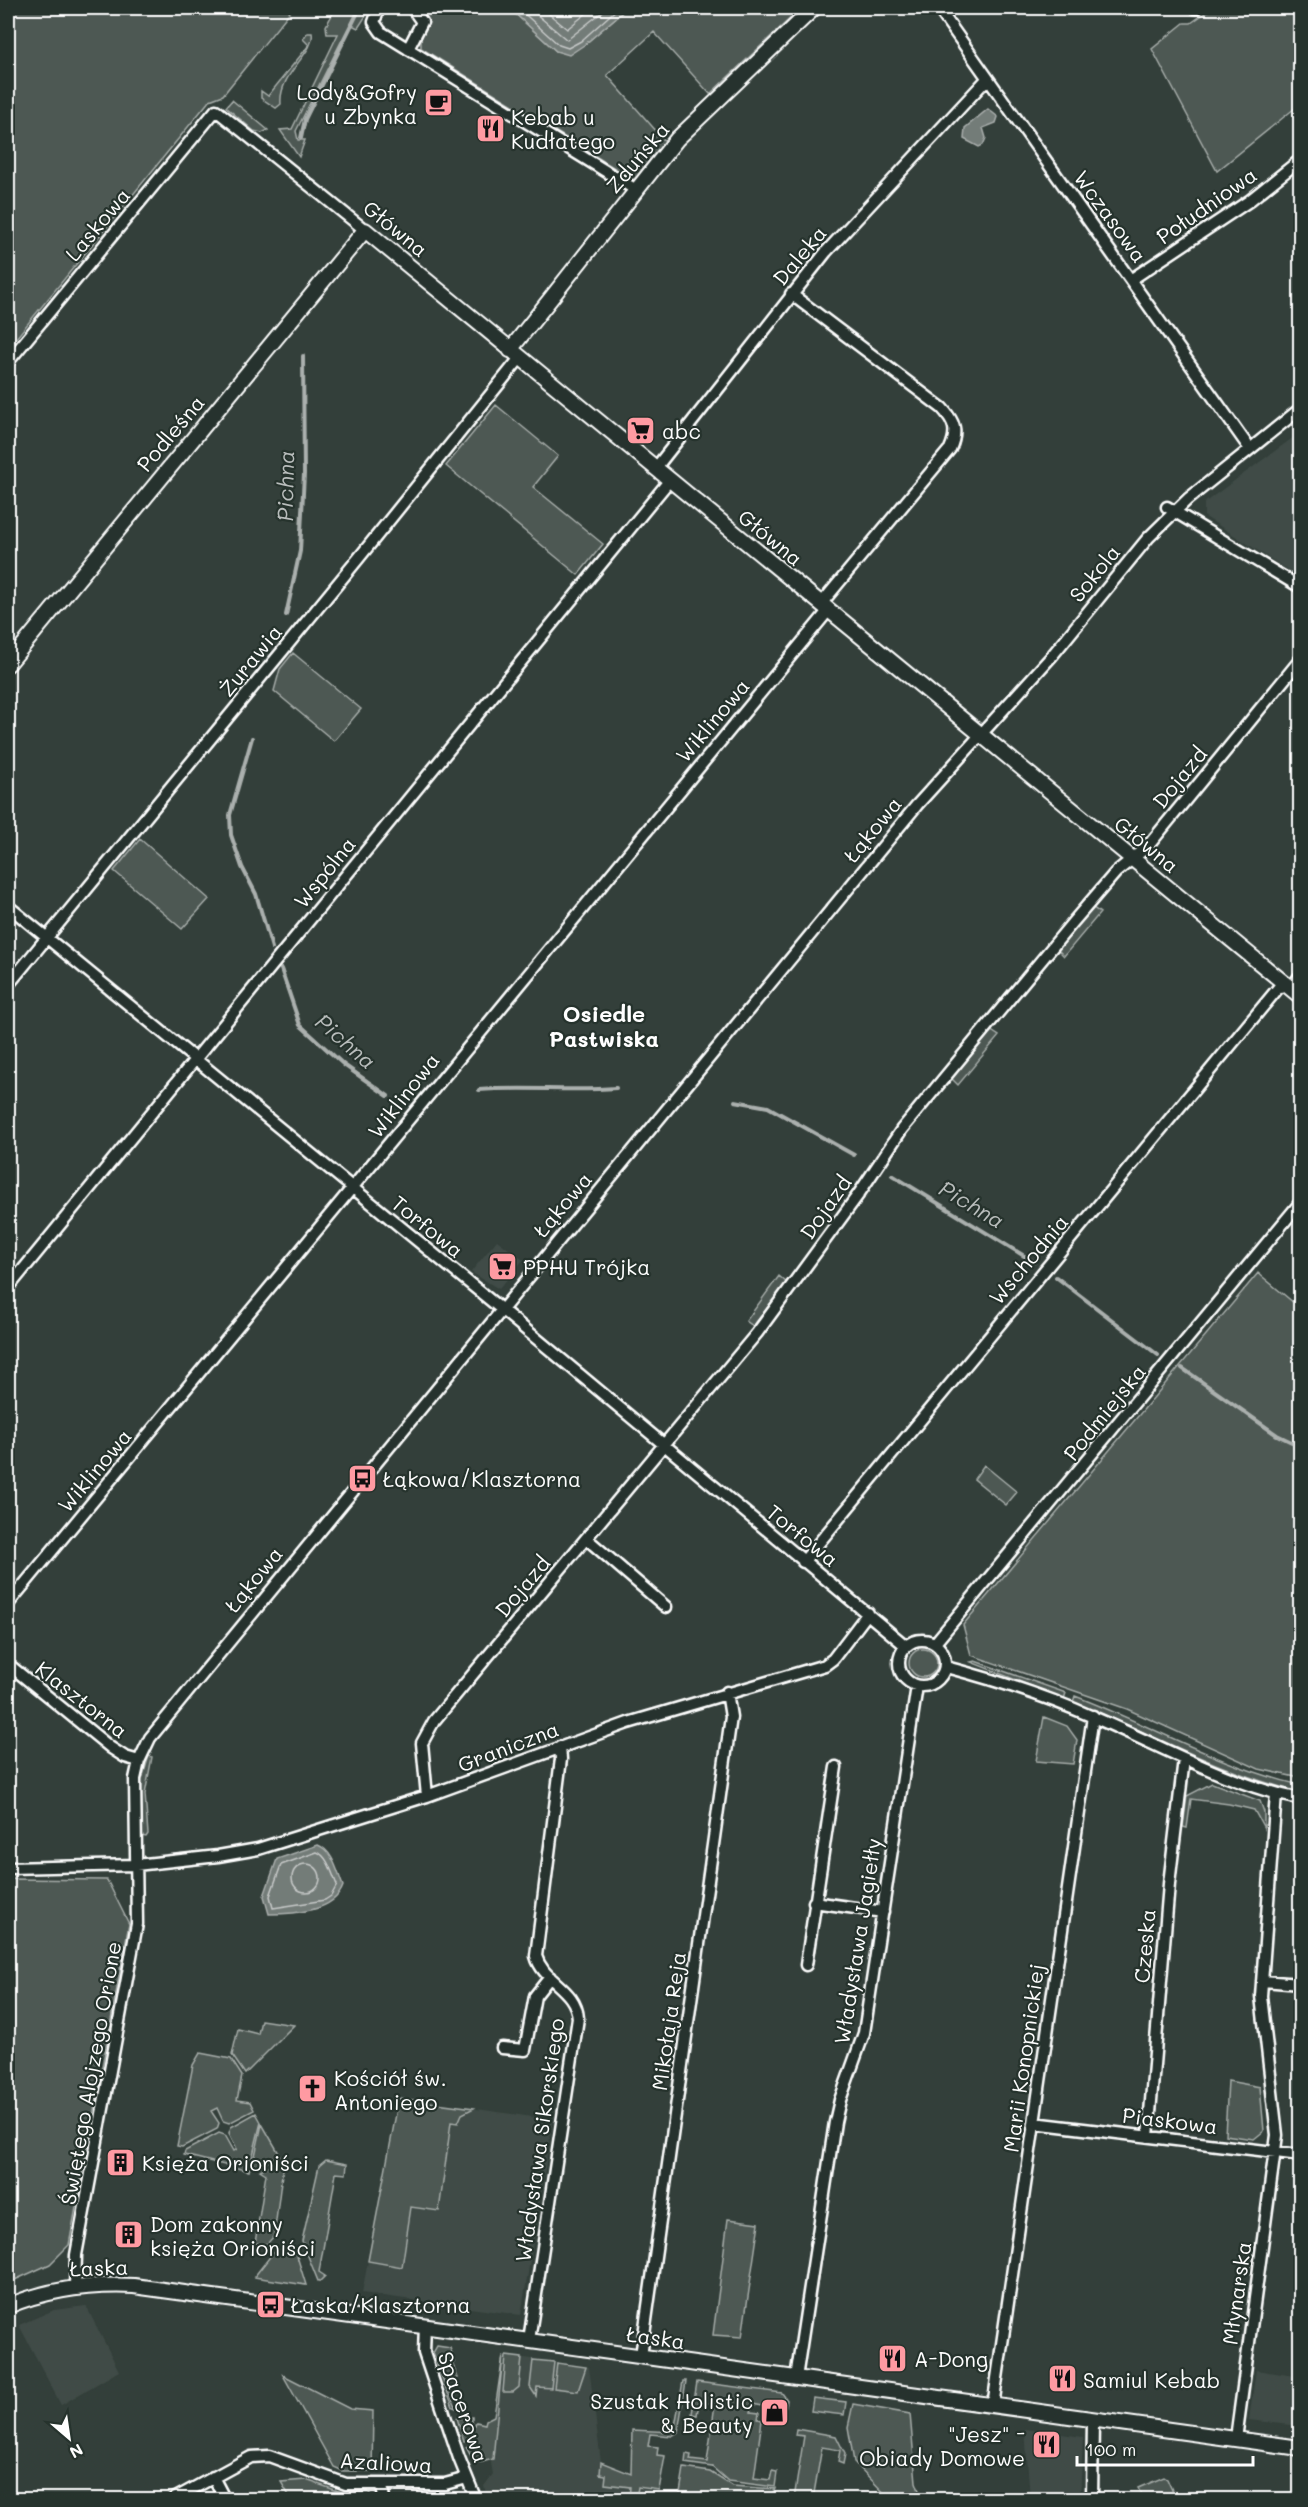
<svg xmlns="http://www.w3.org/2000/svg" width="1308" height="2507" viewBox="0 0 1308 2507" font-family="Mali,sans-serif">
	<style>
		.built { fill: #404c47 }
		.green { fill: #4d5853; stroke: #a6aca9; stroke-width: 1.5 }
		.water { fill: #737b78; stroke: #abb0ae; stroke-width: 1.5 }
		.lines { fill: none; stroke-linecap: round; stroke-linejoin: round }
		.shore { stroke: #c7cac9; stroke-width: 1.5 }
		.stream { stroke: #abb0ae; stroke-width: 4 }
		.street-casing { stroke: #fff; stroke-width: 15 }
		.secondary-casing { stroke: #fff; stroke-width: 18 }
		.street { stroke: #26332d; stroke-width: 10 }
		.secondary { stroke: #26332d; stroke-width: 14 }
		.labels { text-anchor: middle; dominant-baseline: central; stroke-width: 4.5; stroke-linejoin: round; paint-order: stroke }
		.poi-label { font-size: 21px; fill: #fff; stroke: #26332d; text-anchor: start }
		.street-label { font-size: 21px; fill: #fff; stroke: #26332d }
		.water-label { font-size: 22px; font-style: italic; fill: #b9bdbc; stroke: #26332d }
		.neighbourhood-label { font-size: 22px; font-weight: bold; fill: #fff; stroke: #26332d }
	</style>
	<rect width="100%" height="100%" fill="#333f3a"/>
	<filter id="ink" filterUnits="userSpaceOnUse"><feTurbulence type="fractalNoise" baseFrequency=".0167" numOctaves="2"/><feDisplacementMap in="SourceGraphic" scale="12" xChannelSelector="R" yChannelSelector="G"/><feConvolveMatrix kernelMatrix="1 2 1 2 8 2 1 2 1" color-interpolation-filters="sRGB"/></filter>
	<g filter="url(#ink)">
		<path class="built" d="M1298 434 1300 437V560L1291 572 1204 516V503Z
			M497 1240 523 1260 499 1289 471 1272Z
			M399 2098 553 2120 521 2315 362 2293Z
			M86 2306 119 2371 61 2405 19 2325 54 2310Z
			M503 2355 589 2367 601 2462 639 2478 638 2487 659 2490 658 2499 488 2500 484 2486 493 2474 491 2463Z
			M1256 2370 1300 2377V2426L1249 2420Z
			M1025 2429 1083 2437 1080 2499H1030Z"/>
		<path class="green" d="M8 8H293L223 95 210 100 8 348Z
			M324 8H371L358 28 350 24 296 131 298 140H305L299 157 280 130 292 129 338 34H327L326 26 333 13Z
			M421 8H509L556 51 584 45 627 8H794L798 11 710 94 654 32 607 75 665 141 634 180 421 48V39L427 19Z
			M1212 8H1283L1286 10 1290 8H1300V104L1217 171 1152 49 1184 23H1191Z
			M307 33H312C316 53 278 73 281 104L276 108 261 98V91L268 96 309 45 303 39Z
			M232 100 268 130 262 133 254 131 226 107Z
			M496 405 558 456 533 487 603 544 578 575 446 466Z
			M293 653 361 709 334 741 274 691 280 669Z
			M140 839 209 899 182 929 114 871Z
			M1092 907 1100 913 1064 956 1057 949Z
			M990 1030 999 1036 958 1085 951 1078Z
			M1258 1273 1300 1308V1778L1259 1769 1127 1709 971 1655 963 1625Z
			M779 1276 787 1283 753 1326 746 1321Z
			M984 1465 1017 1492 1006 1505 974 1479Z
			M909 1663a14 14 0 1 1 28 0a14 14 0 1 1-28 0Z
			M975 1661 1066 1693 1064 1699 971 1662Z
			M1075 1696C1151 1725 1221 1767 1300 1785V1792C1220 1773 1150 1732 1073 1702Z
			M1044 1717 1067 1726 1077 1740 1073 1764 1036 1761Z
			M149 1756 152 1757 145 1794 148 1834 146 1837 141 1836V1782Z
			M1212 1783 1260 1801 1264 1812V1828L1254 1810 1229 1804 1191 1799 1187 1828 1183 1827 1187 1796Z
			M8 1879 107 1880 129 1924 69 2245 50 2264 8 2283Z
			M261 2020 294 2025 245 2074 232 2055 238 2029 258 2034Z
			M200 2053 231 2059 242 2076 237 2100 250 2102 254 2110 229 2123 223 2121 217 2108 211 2111 219 2123 217 2129 182 2147 177 2146 193 2065Z
			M1228 2081 1260 2087 1264 2131 1254 2139 1225 2135Z
			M399 2098 474 2108 462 2114 458 2123 451 2122 439 2211 411 2207 402 2267 368 2261Z
			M256 2113 261 2122 249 2171 184 2155 185 2151 219 2133 225 2135 234 2151 237 2149 229 2133 231 2127Z
			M262 2124 280 2155 260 2167 253 2165Z
			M326 2160 347 2164 346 2174 336 2173 319 2272 325 2276 320 2281H318L302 2241 319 2166Z
			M276 2162 283 2166 274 2236 267 2244 255 2243 266 2174 260 2170Z
			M728 2219 759 2223 742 2337 713 2335Z
			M276 2249 296 2253 306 2285 254 2277Z
			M437 2346 450 2348 455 2362 452 2363 458 2378 447 2384 456 2408 453 2407 433 2353Z
			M503 2355 493 2459 479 2463 473 2460 466 2447 471 2445 469 2439 464 2441 457 2418 472 2417V2424L475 2425 476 2422 485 2424 486 2420 494 2416Z
			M506 2356 522 2358 519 2387 513 2392H503Z
			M533 2360 554 2362 551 2388 537 2387 536 2396 530 2387Z
			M557 2363 586 2367 578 2391 554 2388Z
			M283 2375 350 2409 373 2411 372 2471H343L334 2467Z
			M683 2381H686L678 2432 672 2436 650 2434 648 2446 658 2447 657 2455 665 2456 659 2490 638 2487 636 2499H629L630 2487 605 2484 606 2475 600 2474 601 2462 631 2474 632 2430 674 2432Z
			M697 2382 782 2393 787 2400 786 2406 779 2409 752 2404 751 2412 759 2413 758 2419 762 2420 754 2478 770 2480 772 2471 777 2472 775 2487 728 2481 712 2467 685 2463 686 2454 691 2455 690 2460 707 2462 715 2404 699 2402 697 2415 692 2414Z
			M813 2398 846 2402 844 2415 811 2411Z
			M853 2404 910 2414 916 2482 922 2499H890L854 2462 848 2427Z
			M796 2429 836 2436 845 2454 843 2464 838 2462 840 2450 822 2447 813 2499H794L804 2436 795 2435Z
			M684 2468 710 2472 732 2486 775 2489 769 2499H679Z
			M1164 2477 1167 2479 1176 2499H1143L1138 2488Z
			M306 2480 341 2492H368L375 2499H291L281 2482Z"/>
		<path class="water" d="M509 8H627L584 45 569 55 556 51Z
			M988 109 998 117 996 123 983 128 986 138 983 145 979 147 964 139 965 128Z
			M318 1845C333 1851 337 1871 343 1886 334 1912 294 1914 269 1914L264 1896 277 1859Z"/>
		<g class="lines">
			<path class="shore" d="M518 8 559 45 568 48 581 41 618 8
				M529 8 567 40 607 8
				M542 8 567 29 593 8
				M317 1852C328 1856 332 1874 337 1885L331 1896 325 1900 273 1908 270 1896 281 1865Z
				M292 1878a14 14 0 1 1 28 0a14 14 0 1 1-28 0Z"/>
			<path class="stream" d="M301 138 305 119 360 8
				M286 615 300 551 304 474 303 356
				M252 738 230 815 231 835 242 867 256 894 272 948
				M281 969 300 1025 344 1065 388 1096
				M479 1090C525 1086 570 1092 616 1088
				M735 1101 768 1107 854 1155
				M892 1175 1034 1262
				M1056 1277 1158 1355
				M1182 1368 1277 1435 1300 1446"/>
			<defs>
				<path id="street" d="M379 8 374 22 381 32 636 190
					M938 8 1250 449
					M1195 8H1196
					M408 49 422 22 412 8
					M1132 279 1249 201 1300 160
					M791 294 942 408C955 422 958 431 950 449L821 604
					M8 362 216 110 365 230
					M655 469 826 252 987 79
					M1167 507 1300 587
					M8 906 501 1309 906 1646
					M8 985 358 559 520 358
					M1291 988 1300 976
					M8 1288 669 481
					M587 1539 666 1607
					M803 1562 1284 981
					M8 1604C282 1274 555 942 828 611
					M899 1663a23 23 0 1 1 46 0a23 23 0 1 1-46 0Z
					M935 1643 1300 1203
					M8 1664 111 1748 125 1757 139 1761
					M946 1667C995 1680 1046 1696 1093 1717 1162 1746 1226 1784 1300 1799
					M427 1796 422 1743 434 1721 757 1333 858 1195 902 1129 1073 922 1116 872 1148 846 1300 660
					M8 1868 136 1865 218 1856 258 1849 427 1796 628 1723 825 1665 833 1659 868 1613
					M814 1902 883 1912
					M806 1965 836 1767
					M1262 1981 1300 1984
					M502 2048 525 2050 535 1996 550 1977
					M1034 2123 1300 2155
					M1148 2137 1169 1884 1184 1759
					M75 2287 76 2255 137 1924 135 1779 139 1761 150 1738 917 805 1051 657 1148 538 1188 499 1300 409
					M425 2325 424 2353 459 2458 476 2500
					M529 2340 578 2018C576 1988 543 1982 536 1956L561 1759 560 1747
					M641 2356 731 1717 727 1692
					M796 2378 835 2122 840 2100 864 2033 917 1686
					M993 2406 1093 1716
					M1236 2439 1277 2135 1261 1996 1276 1794
					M213 2477 225 2500
					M382 2484 384 2500
					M172 2500 251 2457 269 2456 346 2484H445L467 2478
					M1092 2500 1093 2420"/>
				<path id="secondary" d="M510 350 677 139 814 8
					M8 664 365 230 1300 996
					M8 2306C49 2289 90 2284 134 2286L1300 2448"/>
			</defs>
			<use href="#street" class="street-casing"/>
			<use href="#secondary" class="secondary-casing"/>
			<use href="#street" class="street"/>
			<use href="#secondary" class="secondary"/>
		</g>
	</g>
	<defs>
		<symbol id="cafe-square" viewBox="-11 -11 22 22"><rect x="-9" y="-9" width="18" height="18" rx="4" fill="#ff9aa2" stroke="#26332d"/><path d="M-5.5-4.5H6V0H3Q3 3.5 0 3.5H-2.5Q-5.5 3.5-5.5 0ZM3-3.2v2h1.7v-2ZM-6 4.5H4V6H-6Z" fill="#111"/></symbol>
		<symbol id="restaurant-square" viewBox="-11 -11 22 22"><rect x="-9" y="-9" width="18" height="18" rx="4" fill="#ff9aa2" stroke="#26332d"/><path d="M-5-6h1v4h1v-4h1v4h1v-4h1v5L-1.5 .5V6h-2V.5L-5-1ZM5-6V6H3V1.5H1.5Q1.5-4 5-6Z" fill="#111"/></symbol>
		<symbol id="supermarket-square" viewBox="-11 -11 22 22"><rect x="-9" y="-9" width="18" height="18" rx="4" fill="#ff9aa2" stroke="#26332d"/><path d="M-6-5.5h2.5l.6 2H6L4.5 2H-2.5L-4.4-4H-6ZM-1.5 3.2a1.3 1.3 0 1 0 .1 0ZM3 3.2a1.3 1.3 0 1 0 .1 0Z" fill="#111"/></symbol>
		<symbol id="bus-square" viewBox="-11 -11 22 22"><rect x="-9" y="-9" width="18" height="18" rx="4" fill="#ff9aa2" stroke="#26332d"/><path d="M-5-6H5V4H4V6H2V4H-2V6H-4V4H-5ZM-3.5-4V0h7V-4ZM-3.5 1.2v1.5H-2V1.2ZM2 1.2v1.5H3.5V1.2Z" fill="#111"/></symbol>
		<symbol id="church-square" viewBox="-11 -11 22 22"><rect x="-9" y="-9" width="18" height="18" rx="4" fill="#ff9aa2" stroke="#26332d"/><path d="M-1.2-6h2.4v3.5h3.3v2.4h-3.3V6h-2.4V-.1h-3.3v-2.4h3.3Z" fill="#111"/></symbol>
		<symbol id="building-square" viewBox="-11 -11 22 22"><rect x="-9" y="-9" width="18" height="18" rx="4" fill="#ff9aa2" stroke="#26332d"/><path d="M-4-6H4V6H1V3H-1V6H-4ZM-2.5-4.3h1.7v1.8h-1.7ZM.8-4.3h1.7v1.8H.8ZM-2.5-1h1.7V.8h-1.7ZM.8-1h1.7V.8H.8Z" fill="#111"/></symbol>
		<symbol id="shop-square" viewBox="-11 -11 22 22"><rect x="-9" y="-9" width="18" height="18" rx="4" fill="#ff9aa2" stroke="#26332d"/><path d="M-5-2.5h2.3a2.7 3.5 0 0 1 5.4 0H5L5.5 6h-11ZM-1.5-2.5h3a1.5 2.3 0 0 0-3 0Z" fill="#111"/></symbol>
	</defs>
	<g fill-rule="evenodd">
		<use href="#cafe-square" x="422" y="86" width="33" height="33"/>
		<use href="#restaurant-square" x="474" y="112" width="33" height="33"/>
		<use href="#supermarket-square" x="624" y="414" width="33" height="33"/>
		<use href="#supermarket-square" x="486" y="1250" width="33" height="33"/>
		<use href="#bus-square" x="346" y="1462" width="33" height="33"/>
		<use href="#church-square" x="296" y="2072" width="33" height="33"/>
		<use href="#building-square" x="104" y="2146" width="33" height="33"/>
		<use href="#building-square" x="112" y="2218" width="33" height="33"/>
		<use href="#bus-square" x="254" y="2288" width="33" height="33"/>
		<use href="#restaurant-square" x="876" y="2342" width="33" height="33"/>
		<use href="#restaurant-square" x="1046" y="2362" width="33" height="33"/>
		<use href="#shop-square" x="758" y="2396" width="33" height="33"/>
		<use href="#restaurant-square" x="1030" y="2428" width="33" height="33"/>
	</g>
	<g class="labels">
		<g class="poi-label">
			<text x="417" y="91" text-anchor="end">Lody&amp;Gofry<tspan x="417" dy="24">u Zbynka</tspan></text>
			<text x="511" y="116">Kebab u<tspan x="511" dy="24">Kudłatego</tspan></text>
			<text x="662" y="430">abc</text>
			<text x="523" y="1266">PPHU Trójka</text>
			<text x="383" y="1478">Łąkowa/Klasztorna</text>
			<text x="334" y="2077">Kościół św.<tspan x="334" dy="24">Antoniego</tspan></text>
			<text x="142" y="2162">Księża Orioniści</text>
			<text x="150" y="2223">Dom zakonny<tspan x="150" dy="24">księża Orioniści</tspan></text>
			<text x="291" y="2304">Łaska/Klasztorna</text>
			<text x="914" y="2358">A-Dong</text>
			<text x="1083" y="2379">Samiul Kebab</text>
			<text x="753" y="2400" text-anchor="end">Szustak Holistic<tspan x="753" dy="24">&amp; Beauty</tspan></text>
			<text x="1025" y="2433" text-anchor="end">"Jesz" -<tspan x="1025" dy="24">Obiady Domowe</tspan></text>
		</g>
		<g class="street-label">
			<text transform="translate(637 157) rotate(-50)">Zduńska</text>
			<text transform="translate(1206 205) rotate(-35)">Południowa</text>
			<text transform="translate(1111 216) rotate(54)">Wczasowa</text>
			<text transform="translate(97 224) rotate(-50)">Laskowa</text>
			<text transform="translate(396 228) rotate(39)">Główna</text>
			<text transform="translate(799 255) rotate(-50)">Daleka</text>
			<text transform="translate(170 433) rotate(-50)">Podleśna</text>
			<text transform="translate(771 537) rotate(39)">Główna</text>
			<text transform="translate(1094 573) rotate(-51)">Sokola</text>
			<text transform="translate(250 660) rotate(-51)">Żurawia</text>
			<text transform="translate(712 720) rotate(-50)">Wiklinowa</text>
			<text transform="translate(1179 777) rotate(-51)">Dojazd</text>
			<text transform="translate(872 829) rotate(-51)">Łąkowa</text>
			<text transform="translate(1147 844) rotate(39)">Główna</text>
			<text transform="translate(324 872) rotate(-51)">Wspólna</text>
			<text transform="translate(403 1095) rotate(-52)">Wiklinowa</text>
			<text transform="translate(562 1204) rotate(-50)">Łąkowa</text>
			<text transform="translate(825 1207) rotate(-55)">Dojazd</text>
			<text transform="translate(428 1226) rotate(39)">Torfowa</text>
			<text transform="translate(1028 1259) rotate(-50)">Wschodnia</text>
			<text transform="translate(1104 1412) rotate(-51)">Podmiejska</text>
			<text transform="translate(94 1470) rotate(-50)">Wiklinowa</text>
			<text transform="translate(803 1535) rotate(39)">Torfowa</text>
			<text transform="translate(253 1579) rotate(-51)">Łąkowa</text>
			<text transform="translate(522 1586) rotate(-50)">Dojazd</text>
			<text transform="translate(82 1699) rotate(38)">Klasztorna</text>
			<text transform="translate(508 1746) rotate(-21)">Graniczna</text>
			<text transform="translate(857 1941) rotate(-81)">Władysława Jagiełły</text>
			<text transform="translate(1144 1946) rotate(-85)">Czeska</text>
			<text transform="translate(668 2021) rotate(-82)">Mikołaja Reja</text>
			<text transform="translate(1023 2058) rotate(-82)">Marii Konopnickiej</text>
			<text transform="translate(90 2073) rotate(-80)">Świętego Alojzego Orione</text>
			<text transform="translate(1170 2120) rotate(7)">Piaskowa</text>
			<text transform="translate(539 2140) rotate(-82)">Władysława Sikorskiego</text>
			<text transform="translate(99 2267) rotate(-2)">Łaska</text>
			<text transform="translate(1236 2293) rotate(-82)">Młynarska</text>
			<text transform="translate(656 2337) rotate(8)">Łaska</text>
			<text transform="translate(464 2407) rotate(71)">Spacerowa</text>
			<text transform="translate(386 2462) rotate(3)">Azaliowa</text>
		</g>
		<g class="water-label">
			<text transform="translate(285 486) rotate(-89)">Pichna</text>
			<text transform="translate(346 1041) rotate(41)">Pichna</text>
			<text transform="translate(972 1204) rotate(31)">Pichna</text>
		</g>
		<g class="neighbourhood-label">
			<text x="604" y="1013">Osiedle<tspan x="604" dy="25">Pastwiska</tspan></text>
		</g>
	</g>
	<rect width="1308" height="2507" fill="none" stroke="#26332d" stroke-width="30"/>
	<rect x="15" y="15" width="1278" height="2477" fill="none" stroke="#fff" stroke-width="2" filter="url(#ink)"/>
	<g transform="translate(69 2438) rotate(151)" stroke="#26332d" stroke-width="4.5" paint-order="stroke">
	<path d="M0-4.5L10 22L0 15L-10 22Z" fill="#ffffff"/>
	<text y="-9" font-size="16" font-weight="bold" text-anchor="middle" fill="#ffffff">N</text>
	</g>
	<path d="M1077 2456v9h176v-9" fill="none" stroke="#ffffff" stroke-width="3"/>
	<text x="1086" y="2456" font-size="18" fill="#ffffff" stroke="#26332d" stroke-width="4.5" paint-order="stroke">100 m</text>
</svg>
